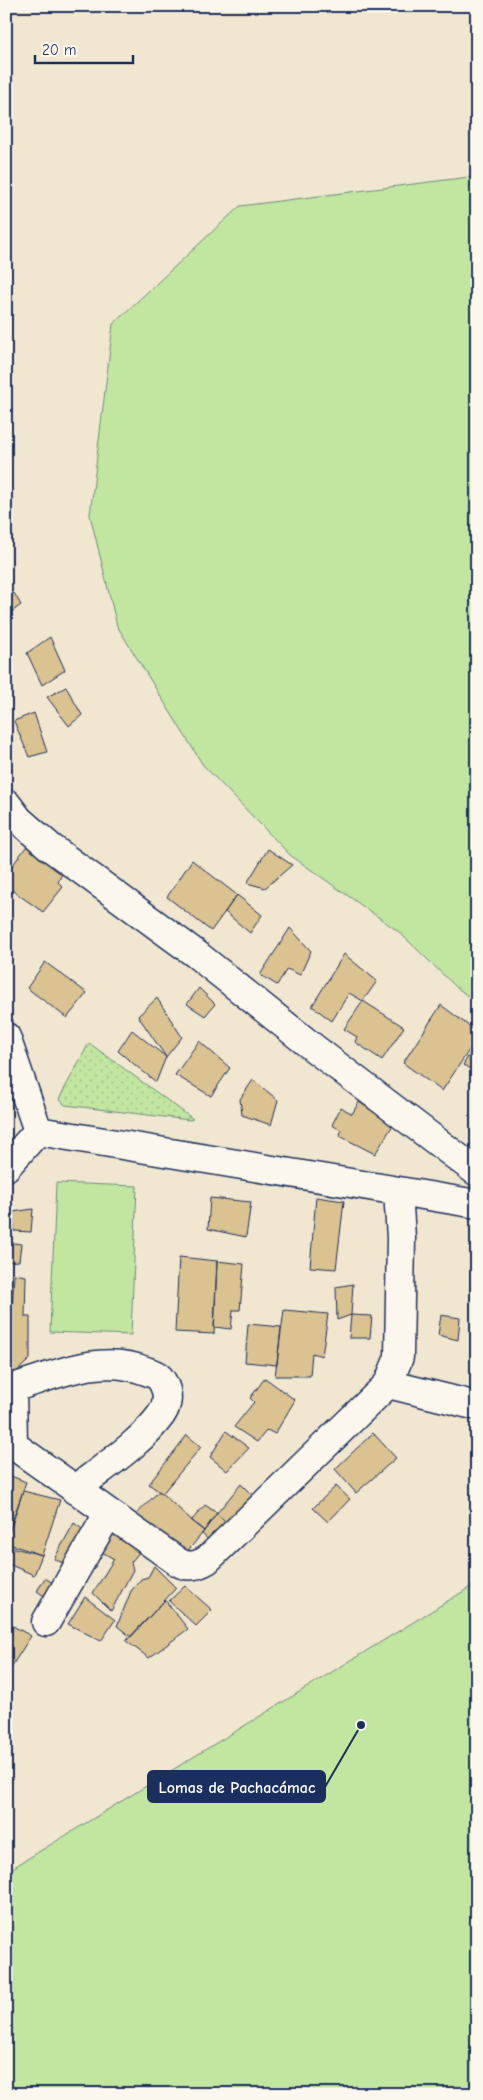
<svg xmlns="http://www.w3.org/2000/svg" width="483" height="2100" viewBox="0 0 483 2100" font-family="'Comic Neue',sans-serif">
	<style>
		.grass { fill: #c1e6a0; stroke: #6e8a7f }
		.park { fill: url(#park-dots); stroke: #6e8a7f }
		.building { fill: #dac291; stroke: #1b2f5e }
		.lines { fill: none; stroke-linecap: round; stroke-linejoin: round }
		.minor-casing { stroke: #1b2f5e; stroke-width: 31 }
		.minor { stroke: #fbf7ec; stroke-width: 28 }
		.leader { fill: none; stroke: #1b2f5e; stroke-width: 2 }
		.callout-dot { fill: #1b2f5e; stroke: #fbf7ec; stroke-width: 2 }
		.callout { fill: #1b2f5e; stroke: #1b2f5e; stroke-width: 2 }
		.callout-label { font-size: 16px; text-anchor: middle; font-weight: bold; fill: #fff }
	</style>
	<defs>
		<pattern id="park-dots" width="8" height="8" patternUnits="userSpaceOnUse" patternTransform="scale(1.25)"><rect width="8" height="8" fill="#c1e6a0"/><path d="M2 2h.1M6 6h.1" fill="none" stroke="#a5c68c" stroke-width="1.8" stroke-linecap="round"/></pattern>
	</defs>
	<rect width="100%" height="100%" fill="#f1e7d1"/>
	<filter id="ink" filterUnits="userSpaceOnUse"><feTurbulence type="fractalNoise" baseFrequency=".02" numOctaves="2"/><feDisplacementMap in="SourceGraphic" scale="10" xChannelSelector="R" yChannelSelector="G"/><feConvolveMatrix kernelMatrix="1 2 1 2 8 2 1 2 1" color-interpolation-filters="sRGB"/></filter>
	<g filter="url(#ink)">
		<path class="grass" d="M477 176V1003L456 987 398 931 290 855 203 765 117 626 90 515 113 324 240 206Z
			M56 1183 137 1186 131 1335 50 1332Z
			M477 1583V2094H6V1872Z"/>
		<path class="park" d="M89 1043 193 1119 189 1120 65 1105 59 1099Z"/>
		<path class="building" d="M14 593 21 605 6 616V599Z
			M50 637 65 670 42 685 27 653Z
			M66 687 82 715 69 726 47 697Z
			M34 713 47 752 29 757 14 721Z
			M32 839 59 865 56 869 62 874 58 882 63 887 43 912 6 886V874Z
			M268 849 292 865 265 888 247 883Z
			M192 860 237 895 211 931 167 897Z
			M237 895 262 915 250 933 225 912Z
			M290 928 311 951 300 975 287 969 277 985 260 975Z
			M344 954 377 981 363 1001 349 993 332 1021 312 1006Z
			M45 962 87 993 67 1018 27 988Z
			M199 988 215 1004 205 1016 187 1004Z
			M157 998 182 1037 166 1057 138 1016Z
			M363 1001 404 1027 382 1060 355 1042 357 1037 344 1029Z
			M441 1005 477 1032V1038L442 1091 403 1063Z
			M132 1030 166 1057 156 1082 118 1051Z
			M199 1041 230 1068 211 1096 175 1075Z
			M477 1042V1072L463 1065Z
			M253 1080 278 1100 271 1125 242 1115 240 1099Z
			M359 1102 393 1125 375 1154 340 1136 341 1130 332 1125 341 1107 352 1114Z
			M316 1197 344 1201 336 1269 310 1267Z
			M210 1198 251 1202 246 1237 208 1229Z
			M33 1209 31 1232 14 1231 13 1212Z
			M6 1242 21 1244 19 1261 6 1262Z
			M179 1257 217 1261 214 1334 175 1332Z
			M217 1261 244 1264 240 1310H233L231 1329 214 1327Z
			M14 1274 26 1276 25 1317H30V1359L8 1380Z
			M353 1284 351 1315 337 1320 336 1287Z
			M284 1310 328 1314 322 1356 312 1353 310 1376H275Z
			M351 1315 372 1316 370 1338H349Z
			M441 1315 460 1318 458 1340 438 1335Z
			M248 1324 281 1327 277 1365 245 1362Z
			M265 1378 295 1400 275 1434 267 1430 257 1442 234 1427 254 1402 250 1398Z
			M226 1431 249 1448 227 1471 210 1457Z
			M373 1433 396 1458 356 1493 335 1469Z
			M187 1435 201 1447 162 1494 149 1484Z
			M6 1474 26 1482 6 1539Z
			M241 1484 260 1503 235 1532 217 1513Z
			M336 1486 350 1499 328 1522 313 1508Z
			M23 1491 60 1500 42 1555 6 1543Z
			M159 1491 204 1531 179 1562 130 1521Z
			M205 1505 217 1513 204 1531 191 1521Z
			M217 1513 235 1532 218 1548 202 1534Z
			M74 1523 85 1531 67 1565 54 1559Z
			M114 1533 143 1548 131 1562 133 1570 111 1611 93 1593 114 1559 102 1552Z
			M6 1546 42 1555 34 1575 6 1563Z
			M154 1566 176 1588 131 1637 117 1626 131 1591 141 1579 148 1577Z
			M45 1578 56 1585 48 1599 37 1591Z
			M185 1586 212 1610 196 1626 169 1601Z
			M85 1597 115 1620 101 1641 68 1624Z
			M165 1600 188 1629 149 1658 126 1641Z
			M13 1626 31 1636 6 1675V1639Z"/>
		<g class="lines">
			<defs>
				<path id="minor" d="M6 803 19 820 50 847 196 954 315 1049 477 1172
					M6 1037 38 1131
					M6 1167 38 1131 477 1204
					M388 1384 477 1406
					M12 1388 13 1446
					M6 1390C51 1377 99 1352 146 1371 154 1374 159 1375 163 1383 169 1394 168 1405 161 1415 139 1445 103 1467 75 1490
					M6 1440 178 1562C188 1568 197 1566 207 1560L388 1384 399 1357 401 1238 398 1191
					M46 1622 108 1514"/>
			</defs>
			<use href="#minor" class="minor-casing"/>
			<use href="#minor" class="minor"/>
		</g>
	</g>
	<path class="leader" d="M361 1725L325 1787"/>
	<circle class="callout-dot" cx="361" cy="1725" r="5"/>
	<rect class="callout" x="148" y="1771" width="177" height="31" rx="5"/>
	<g class="callout-label">
		<text x="237" y="1793">Lomas de Pachacámac</text>
	</g>
	<rect width="483" height="2100" fill="none" stroke="#fbf7ec" stroke-width="25"/>
	<rect x="12" y="12" width="458" height="2075" fill="none" stroke="#1b2f5e" stroke-width="2" filter="url(#ink)"/>
	<path d="M35 55v8h98v-8" fill="none" stroke="#1b2f5e" stroke-width="2.5"/>
	<text x="42" y="55" font-size="15" fill="#1b2f5e" stroke="#fbf7ec" stroke-width="4" paint-order="stroke">20 m</text>
</svg>
